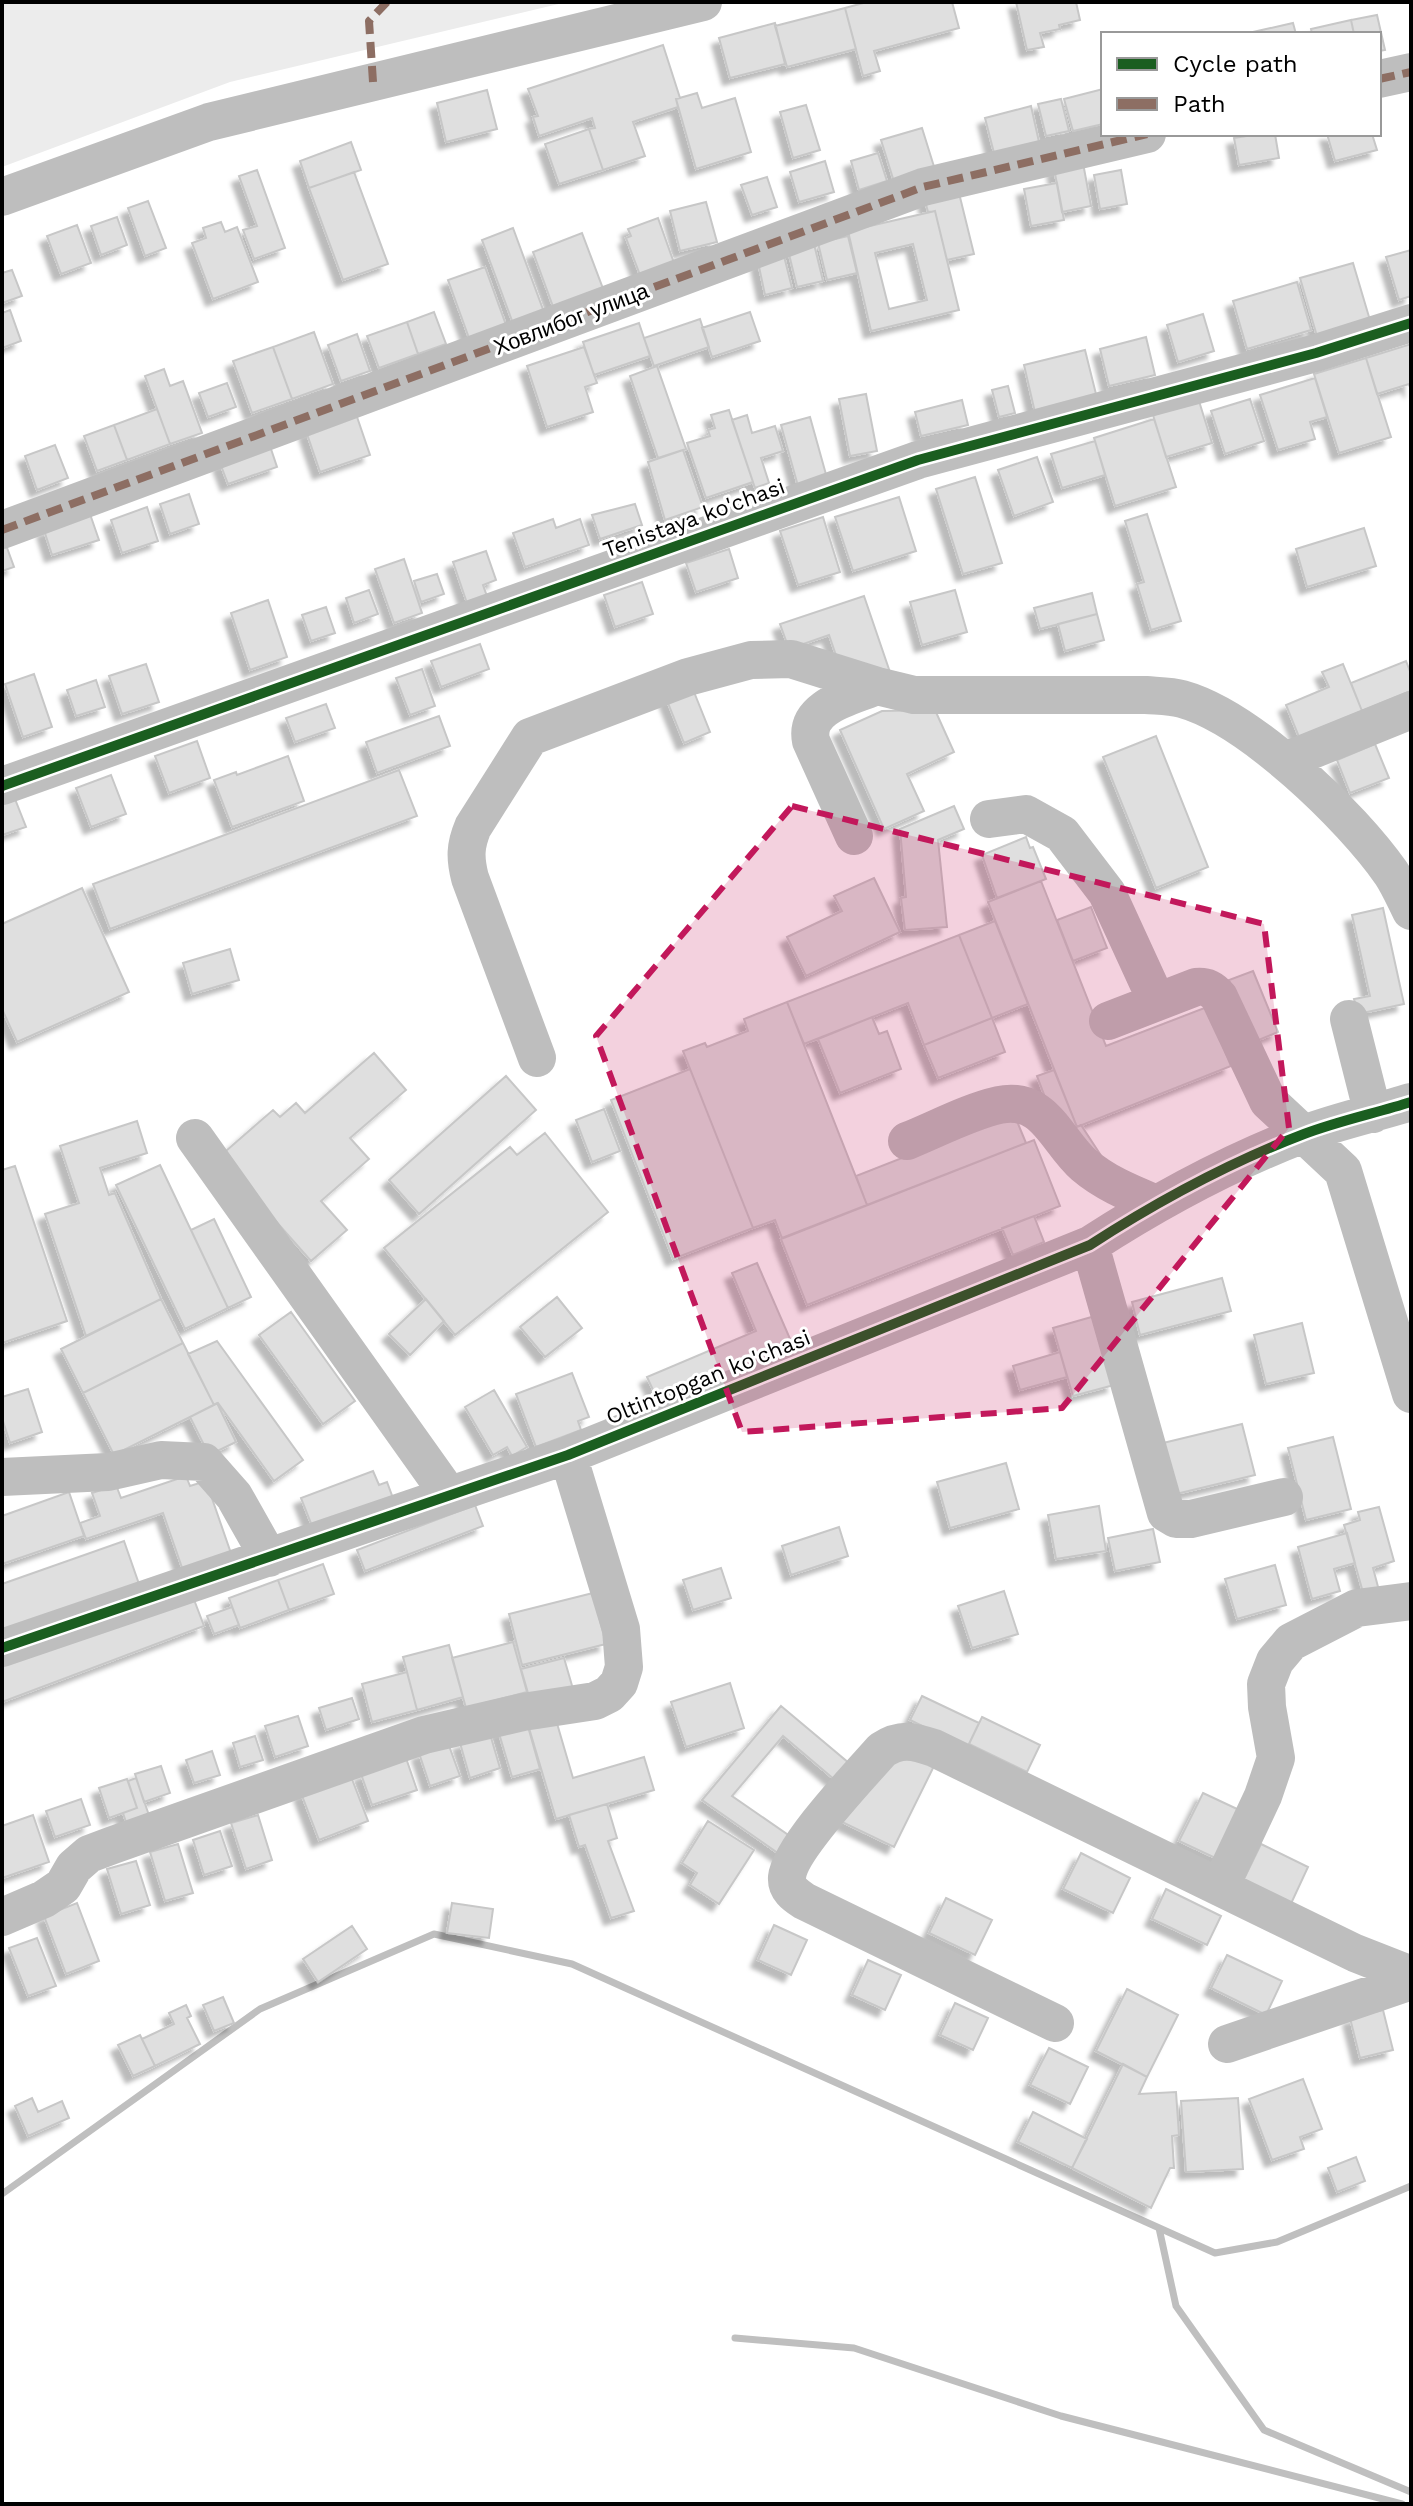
<svg xmlns="http://www.w3.org/2000/svg" width="1413" height="2506" viewBox="0 0 1413 2506" font-family="'Work Sans',sans-serif">
	<style>
		.green { fill: #ececec }
		.lines { fill: none; stroke-linecap: round; stroke-linejoin: round }
		.stream { stroke: #bfbfbf; stroke-width: 7 }
		.building { fill: #dfdfdf; stroke: #c7c7c7; stroke-width: 2; fill-rule: evenodd; filter: url(#shadow) }
		.minor { stroke: #bebebe; stroke-width: 38 }
		.quiet { stroke: #8d6e63; stroke-width: 8; stroke-dasharray: 16 8; stroke-linecap: butt }
		.cycleway-casing { stroke: #fff; stroke-width: 15 }
		.cycleway { stroke: #1b5e20; stroke-width: 10 }
		.marked { fill: #c2185b; fill-opacity: 0.2; stroke: #c2185b; stroke-width: 6; stroke-dasharray: 16 10; stroke-linejoin: round }
		.labels { text-anchor: middle; dominant-baseline: central; stroke-width: 6; stroke-linejoin: round; paint-order: stroke }
		.street-label { font-size: 22px; fill: #000; stroke: #fff }
	</style>
	<defs>
		<filter id="shadow"><feDropShadow dx="-7" dy="7" stdDeviation="2" flood-color="#0004"/></filter>
	</defs>
	<rect width="100%" height="100%" fill="#fff"/>
	<path class="green" d="M2 2H567L230 82 2 167Z"/>
	<g class="lines">
		<path class="stream" d="M2 2194 260 2009 434 1934 572 1964 1215 2253 1277 2242 1411 2186
			M1159 2228 1176 2306 1264 2430 1411 2492
			M735 2338 854 2348 1061 2416 1402 2504"/>
	</g>
	<path class="building" d="M867 2H952L959 28 874 51 880 71 863 76 845 8Z
		M1016 2H1076L1080 20 1059 25 1060 29 1040 33 1044 47 1027 50Z
		M845 8 856 49 787 67 775 26Z
		M1377 15 1385 50 1379 51V34H1354L1351 20Z
		M1351 20 1354 34H1312L1311 29Z
		M775 23 785 64 730 78 719 38Z
		M1293 23 1296 34H1254L1253 32Z
		M663 45 680 98 676 99 678 107 633 122 645 156 603 170 589 129 595 128 592 118 539 136 533 117 538 116 528 89Z
		M1103 89V124L1073 131 1064 99Z
		M487 90 497 129 446 142 437 103Z
		M697 93 702 108 735 98 751 152 696 169 676 99Z
		M1061 99 1069 131 1046 136 1038 104Z
		M806 105 820 150 793 158 780 112Z
		M1031 106 1039 142 994 153 985 118Z
		M922 128 936 173 895 185 881 140Z
		M589 129 603 170 559 184 545 144Z
		M1259 134H1275L1279 158 1239 165 1234 138Z
		M1327 134H1372L1377 150 1335 161Z
		M351 142 361 170 309 188 300 161Z
		M878 153 887 181 859 190 851 161Z
		M825 161 834 192 799 202 790 172Z
		M1083 163 1091 206 1062 212 1054 168Z
		M257 170 285 248 254 259 243 230 257 226 239 176Z
		M1121 170 1127 204 1100 209 1094 175Z
		M354 172 388 264 343 280 309 188Z
		M767 177 777 207 752 215 741 185Z
		M1057 183 1064 220 1031 226 1024 189Z
		M958 189 974 254 947 260 935 211 928 212 924 197Z
		M148 201 166 248 145 256 128 208Z
		M706 202 717 242 680 251 670 211Z
		M935 211 959 310 871 331 848 231ZM913 244 927 300 889 309 875 253Z
		M117 217 127 245 101 255 91 226Z
		M658 218 674 263 640 275 626 238 631 236 628 229Z
		M221 222 225 232 237 227 258 282 213 299 192 243 206 238 203 228Z
		M77 225 91 263 61 274 47 236Z
		M513 228 545 315 514 326 482 240Z
		M582 233 605 294 555 312 533 252Z
		M848 236 857 273 827 280 818 243Z
		M814 244 823 281 797 287 788 250Z
		M1411 250V296L1399 300 1386 257Z
		M783 252 792 288 765 295 758 262Z
		M1353 263 1372 327 1319 343 1300 278Z
		M485 267 506 325 469 338 448 280Z
		M12 270 22 296 2 303V273Z
		M1297 282 1311 330 1247 349 1233 301Z
		M10 310 21 341 2 348V313Z
		M434 312 446 344 418 354 407 322Z
		M750 312 760 341 712 357 702 328Z
		M1203 314 1214 351 1178 362 1167 325Z
		M700 319 709 347 654 366 644 338Z
		M407 322 418 354 379 368 367 336Z
		M639 323 650 356 594 375 583 342Z
		M314 332 333 384 292 399 273 347Z
		M357 334 370 371 341 381 328 345Z
		M1146 337 1155 375 1109 386 1100 349Z
		M1411 344V391L1409 384 1377 394 1366 358Z
		M273 347 292 399 252 413 233 361Z
		M584 347 597 383 585 387 593 412 547 427 527 366Z
		M1085 350 1099 406 1037 421 1024 365Z
		M1366 358 1391 437 1339 453 1314 374Z
		M657 366 686 449 658 458 630 376Z
		M164 369 170 386 183 381 202 433 170 444 145 376Z
		M1315 378 1327 417 1310 422 1315 439 1278 450 1260 395Z
		M227 383 236 407 208 417 199 393Z
		M1008 386 1015 413 999 417 992 390Z
		M866 394 877 451 850 456 839 399Z
		M1250 399 1264 441 1225 454 1211 411Z
		M962 400 968 425 921 436 915 412Z
		M1199 401 1212 443 1166 457 1153 415Z
		M157 409 170 444 127 460 114 425Z
		M729 410 753 482 706 498 687 443 710 436 708 430 715 428 711 415Z
		M356 414 370 455 320 472 306 431Z
		M747 415 752 433 775 426 783 451 761 458 769 483 755 488 732 420Z
		M810 417 827 478 798 486 781 425Z
		M1154 419 1176 487 1115 506 1094 438Z
		M114 425 127 460 97 471 84 436Z
		M1095 441 1105 475 1062 488 1051 454Z
		M55 445 68 478 37 490 25 456Z
		M270 446 277 467 228 484 220 463Z
		M683 450 703 507 665 520 648 462Z
		M1037 457 1053 502 1014 516 998 470Z
		M975 477 1002 563 963 574 936 489Z
		M189 494 199 524 170 534 160 504Z
		M899 497 916 551 853 571 835 517Z
		M635 504 642 525 600 539 592 515Z
		M147 507 158 541 122 553 111 520Z
		M90 514 99 540 52 555 44 530Z
		M1147 514 1181 621 1151 630 1137 584 1144 582 1125 521Z
		M823 517 840 572 798 585 780 531Z
		M553 519 556 528 580 519 589 545 525 567 513 533Z
		M1364 528 1376 566 1307 587 1296 549Z
		M6 545 14 567 2 571V546Z
		M729 549 738 578 696 592 686 563Z
		M486 551 496 580 483 585 489 602 469 609 453 562Z
		M404 559 422 613 394 623 375 569Z
		M437 574 444 594 421 602 414 581Z
		M642 582 653 614 615 627 604 595Z
		M369 590 378 614 354 623 346 598Z
		M955 590 967 632 922 645 910 602Z
		M1092 593 1097 614 1040 629 1034 608Z
		M864 596 894 684 840 667 829 635 789 649 780 624Z
		M268 600 287 657 250 670 231 613Z
		M326 607 335 633 311 641 302 615Z
		M1097 614 1104 640 1065 651 1058 624Z
		M480 644 489 669 441 687 431 661Z
		M1406 661 1411 674V691L1362 711 1351 683Z
		M146 664 159 702 122 714 109 676Z
		M1343 664 1362 711 1299 737 1286 705 1329 687 1322 672Z
		M422 669 435 706 410 715 396 678Z
		M34 674 52 727 23 737 5 684Z
		M96 680 105 707 76 716 67 690Z
		M692 687 710 732 684 743 666 698Z
		M326 704 335 728 295 742 286 718Z
		M935 710 954 752 907 774 924 811 884 829 840 730 882 711Z
		M439 716 450 746 377 773 366 742Z
		M1156 736 1208 867 1156 888 1103 757Z
		M197 741 210 778 169 793 155 756Z
		M1375 744 1389 778 1350 793 1337 760Z
		M288 756 304 801 232 827 214 780 236 772 237 775Z
		M399 770 417 816 110 929 93 884Z
		M111 775 126 814 91 827 76 788Z
		M15 799 26 827 2 835V804Z
		M954 806 964 829 938 840 947 927 905 930 901 898 906 897 900 829Z
		M1026 837 1030 848 1033 847 1046 879 997 898 982 855Z
		M874 878 900 932 806 976 787 937 842 911 834 896Z
		M1041 881 1106 1046 1207 1007 1231 1066 1077 1127 988 902Z
		M82 888 129 992 17 1042 2 1009V924Z
		M1091 907 1107 948 1073 961 1057 920Z
		M1383 908 1404 1004 1358 1014 1354 999 1370 996 1352 915Z
		M995 921 1028 1004 992 1018 959 935Z
		M959 935 992 1018 924 1045 908 1003 804 1044 787 1002Z
		M230 949 239 980 192 994 183 963Z
		M1253 971 1278 1032 1254 1042 1229 980Z
		M787 1002 867 1205 782 1238 775 1220 753 1228 683 1051 705 1043 707 1047 748 1031 744 1019Z
		M872 1017 879 1034 887 1031 901 1069 840 1093 818 1039Z
		M992 1018 1005 1052 938 1078 924 1045Z
		M374 1053 406 1090 350 1138 369 1159 321 1201 347 1230 311 1261 219 1157 273 1110 280 1117 296 1103 305 1113Z
		M690 1069 753 1228 673 1259 611 1100Z
		M1054 1070 1077 1127 1081 1125 1100 1154 1059 1134 1037 1076Z
		M506 1076 536 1110 419 1214 389 1180Z
		M604 1109 620 1151 592 1162 576 1120Z
		M1014 1114 1026 1143 867 1205 856 1176Z
		M137 1121 147 1153 100 1168 109 1195 115 1193 161 1299 86 1336 45 1214 79 1203 60 1146Z
		M545 1133 608 1212 455 1335 384 1248 510 1147 517 1155Z
		M1034 1140 1060 1206 807 1305 781 1239Z
		M160 1165 228 1308 185 1329 116 1185Z
		M15 1166 67 1321 2 1343V1170Z
		M1034 1216 1044 1242 1013 1255 1002 1228Z
		M214 1219 251 1297 228 1308 191 1230Z
		M757 1263 794 1348 660 1405 647 1377 756 1331 732 1273Z
		M1222 1278 1231 1311 1140 1335 1132 1302Z
		M557 1297 582 1328 545 1357 520 1327Z
		M161 1299 183 1343 83 1393 61 1349Z
		M426 1299 444 1321 410 1355 389 1334Z
		M291 1312 355 1401 323 1424 259 1335Z
		M1095 1316 1114 1385 1073 1396 1053 1328Z
		M1302 1323 1314 1373 1266 1384 1254 1335Z
		M217 1341 303 1460 274 1481 218 1403 214 1405 188 1354Z
		M183 1343 214 1405 114 1455 83 1393Z
		M1060 1352 1067 1377 1020 1390 1013 1366Z
		M572 1373 589 1417 578 1421 581 1430 536 1447 516 1394Z
		M28 1389 42 1432 10 1443 2 1418V1397Z
		M494 1390 527 1447 512 1456 507 1447 493 1455 465 1407Z
		M217 1403 236 1442 209 1455 190 1417Z
		M1242 1424 1255 1475 1176 1494 1163 1443Z
		M1333 1437 1351 1509 1306 1520 1288 1448Z
		M1006 1463 1019 1509 950 1528 937 1482Z
		M373 1471 379 1485 387 1482 394 1501 314 1531 301 1498Z
		M186 1476 190 1486 206 1481 235 1565 187 1582 163 1513 86 1539 80 1523 100 1516 92 1493 116 1485 121 1498Z
		M69 1492 84 1536 2 1564V1516Z
		M475 1505 483 1526 365 1571 357 1550Z
		M1099 1506 1106 1551 1056 1559 1048 1515Z
		M1379 1507 1394 1561 1373 1568 1381 1598 1366 1603 1344 1525 1360 1520 1358 1512Z
		M839 1527 848 1556 791 1575 782 1546Z
		M1153 1529 1160 1562 1115 1571 1108 1538Z
		M1347 1533 1355 1563 1334 1569 1340 1591 1312 1599 1298 1547Z
		M124 1541 140 1587 4 1635 2 1628V1584Z
		M323 1564 334 1594 289 1610 278 1580Z
		M1275 1565 1286 1605 1237 1619 1225 1579Z
		M721 1568 731 1598 693 1610 683 1580Z
		M278 1580 289 1610 240 1628 229 1598Z
		M1004 1591 1018 1634 972 1648 958 1606Z
		M593 1593 606 1644 522 1665 509 1614Z
		M193 1597 204 1626 2 1702V1660Z
		M232 1607 239 1625 214 1634 207 1616Z
		M513 1642 527 1692 466 1708 452 1658Z
		M449 1645 463 1697 417 1710 403 1657Z
		M564 1658 573 1689 530 1700 521 1669Z
		M407 1672 417 1710 372 1722 362 1684Z
		M730 1683 744 1728 686 1747 671 1702Z
		M922 1696 979 1723 967 1748 910 1720Z
		M352 1698 359 1719 326 1730 319 1708Z
		M781 1706 856 1769 842 1786 783 1736 732 1796 797 1841 785 1858 702 1800Z
		M298 1716 308 1746 275 1757 265 1726Z
		M982 1717 1040 1745 1027 1772 969 1744Z
		M556 1720 573 1778 644 1757 654 1790 556 1819 529 1728Z
		M527 1723 540 1769 512 1777 498 1730Z
		M490 1734 500 1768 470 1778 460 1743Z
		M255 1736 263 1760 240 1767 233 1743Z
		M448 1743 460 1776 430 1786 419 1753Z
		M904 1749 935 1764 894 1847 842 1822Z
		M212 1751 220 1775 194 1783 186 1760Z
		M406 1758 417 1790 372 1805 361 1774Z
		M161 1766 170 1793 144 1802 135 1774Z
		M350 1774 368 1821 319 1840 301 1793Z
		M136 1778 151 1821 128 1828 123 1813 137 1808 128 1781Z
		M127 1779 137 1808 109 1818 99 1788Z
		M1203 1793 1250 1815 1226 1863 1179 1841Z
		M81 1799 90 1825 55 1837 46 1811Z
		M607 1804 617 1838 608 1841 634 1911 611 1918 585 1845 579 1847 569 1815Z
		M33 1815 49 1862 2 1878V1826Z
		M258 1815 272 1860 246 1869 231 1823Z
		M708 1821 754 1850 719 1904 690 1885 697 1873 682 1863Z
		M220 1831 232 1866 204 1875 193 1840Z
		M178 1844 193 1893 165 1901 150 1852Z
		M1261 1844 1308 1867 1289 1908 1241 1885Z
		M1081 1853 1130 1878 1113 1913 1063 1889Z
		M136 1861 150 1905 121 1914 107 1869Z
		M1166 1889 1221 1916 1207 1945 1152 1919Z
		M946 1898 992 1920 975 1955 929 1933Z
		M77 1903 99 1961 66 1974 44 1916Z
		M452 1903 493 1909 489 1938 447 1933Z
		M774 1925 807 1940 791 1975 758 1960Z
		M352 1926 367 1949 318 1982 303 1959Z
		M37 1938 56 1986 28 1996 9 1948Z
		M1227 1955 1282 1981 1266 2015 1211 1988Z
		M868 1960 901 1975 885 2010 852 1995Z
		M1127 1989 1178 2015 1147 2077 1096 2051Z
		M223 1997 234 2023 214 2031 203 2005Z
		M955 2003 988 2018 973 2050 940 2035Z
		M186 2005 191 2016 187 2018 200 2044 155 2066 142 2039 174 2024 169 2013Z
		M1383 2010 1393 2050 1360 2058 1350 2018Z
		M140 2035 155 2066 133 2076 118 2045Z
		M1049 2048 1088 2067 1070 2104 1030 2085Z
		M1123 2064 1147 2077 1139 2094 1176 2092 1179 2135 1172 2136 1174 2168H1170L1151 2208 1072 2168Z
		M1303 2079 1322 2129 1300 2137 1304 2149 1272 2160 1249 2099Z
		M32 2098 38 2112 62 2101 69 2118 28 2136 15 2106Z
		M1238 2098 1243 2169 1186 2172 1181 2101Z
		M1033 2112 1087 2139 1072 2168 1018 2142Z
		M1356 2157 1365 2181 1337 2192 1328 2168Z"/>
	<g class="lines">
		<path class="minor" d="M1379 79 1411 72
			M2 197 209 122 703 2
			M2 530 923 187 1147 134
			M1285 761 1411 710
			M2 786 918 460 1316 353 1411 323
			M989 819 1026 814 1062 834 1107 893 1157 1002
			M854 836 811 741C804 706 851 697 877 686
			M1349 1019 1373 1114
			M1108 1021 1196 987C1207 986 1212 989 1219 997L1268 1101 1343 1171 1411 1394
			M537 1058 470 878C465 858 465 846 473 827L530 737 688 677 751 660 791 659 877 686 914 695H1146C1158 696 1171 696 1182 699 1250 718 1351 816 1391 873 1399 885 1405 899 1411 911
			M195 1138 449 1495
			M907 1141C937 1129 968 1112 999 1105 1045 1095 1057 1142 1084 1165 1105 1183 1130 1193 1154 1203
			M1090 1245 1166 1513 1176 1519H1191L1284 1497
			M2 1477 108 1472 161 1460 204 1462 234 1496 269 1558
			M2 1648 568 1455 1090 1245C1158 1201 1228 1163 1304 1134 1338 1121 1376 1113 1411 1102
			M1220 1887 1263 1796 1276 1758 1267 1707 1266 1684 1275 1661 1291 1642 1357 1608 1411 1601
			M2 1917 44 1899 63 1886 74 1867 89 1854 113 1845 424 1735 523 1712 595 1701 609 1694 619 1683 624 1667 621 1629 568 1455
			M1055 2023 804 1901C795 1895 786 1889 787 1877 790 1848 861 1774 882 1750 901 1738 913 1741 934 1748L1355 1953 1411 1975
			M1227 2044 1411 1981"/>
		<path class="quiet" d="M1379 79 1411 72
			M373 82 369 21 387 2
			M2 530 923 187 1147 134"/>
		<defs>
			<path id="cycleway" d="M2 786 918 460 1316 353 1411 323
				M2 1648 568 1455 1090 1245C1158 1201 1228 1163 1304 1134 1338 1121 1376 1113 1411 1102"/>
		</defs>
		<use href="#cycleway" class="cycleway-casing"/>
		<use href="#cycleway" class="cycleway"/>
	</g>
	<path class="marked" d="M792 806 1264 924 1289 1128 1062 1408 742 1432 596 1036Z"/>
	<g class="labels">
		<g class="street-label">
			<text transform="translate(571 319) rotate(-21)">Ховлибог улица</text>
			<text transform="translate(694 518) rotate(-20)">Tenistaya ko'chasi</text>
			<text transform="translate(708 1377) rotate(-22)">Oltintopgan ko'chasi</text>
		</g>
	</g>
	<rect width="1413" height="2506" fill="none" stroke="#000000" stroke-width="8"/>
	<rect x="1101" y="32" width="280" height="104" fill="#ffffff" stroke="#999999" stroke-width="2"/>
	<rect x="1117" y="58" width="40" height="12" fill="#1b5e20" stroke="#999999" stroke-width="2"/>
	<text x="1173" y="72" font-size="24" fill="#000000">Cycle path</text>
	<rect x="1117" y="98" width="40" height="12" fill="#8d6e63" stroke="#999999" stroke-width="2"/>
	<text x="1173" y="112" font-size="24" fill="#000000">Path</text>
</svg>
